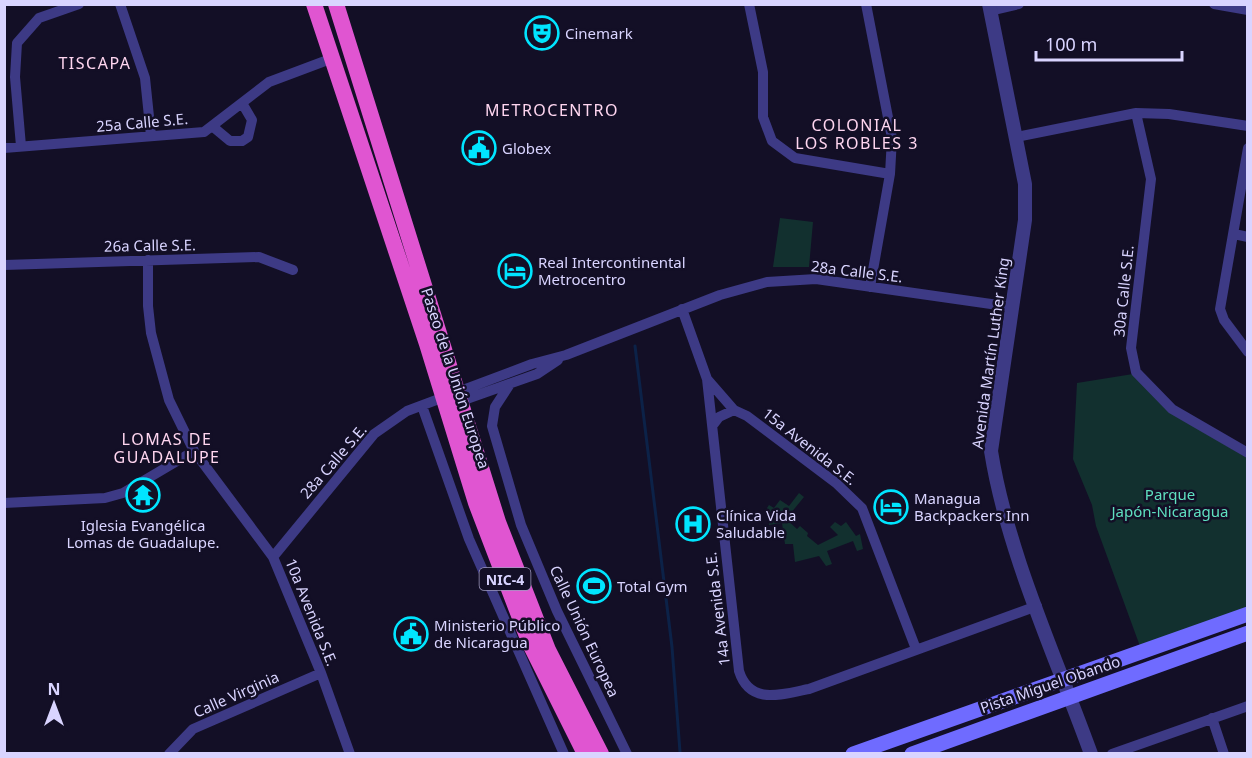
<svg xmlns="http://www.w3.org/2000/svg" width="1252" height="758" viewBox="0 0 1252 758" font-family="'Noto Sans',sans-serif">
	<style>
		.green { fill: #12302f }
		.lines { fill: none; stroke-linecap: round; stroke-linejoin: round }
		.stream { stroke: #0c2248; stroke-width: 3 }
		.minor { stroke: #3d3a85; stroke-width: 10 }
		.tertiary { stroke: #3d3a85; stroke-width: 14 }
		.secondary { stroke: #6f6bff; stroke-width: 15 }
		.trunk { stroke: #e055d1; stroke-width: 16 }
		.labels { text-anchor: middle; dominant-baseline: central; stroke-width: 5; stroke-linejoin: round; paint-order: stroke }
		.shield { fill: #130f26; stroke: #9e99be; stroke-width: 1.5 }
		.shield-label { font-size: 14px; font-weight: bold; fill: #d9d4ff }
		.poi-label { font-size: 15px; fill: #d9d4ff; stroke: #130f26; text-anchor: start }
		.street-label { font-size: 15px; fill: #d9d4ff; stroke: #130f26 }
		.park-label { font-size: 15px; fill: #5fe0c0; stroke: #130f26 }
		.neighbourhood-label { font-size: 16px; letter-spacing: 1.5px; fill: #ffd6f0; stroke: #130f26 }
	</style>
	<rect width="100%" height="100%" fill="#130f26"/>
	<path class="green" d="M780 218 813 222 809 267H773Z
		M1133 374 1179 417 1247 458V611L1141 649 1096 526 1092 505 1073 459 1077 383Z
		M799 493 804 497 786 519 797 529 800 526 808 533 807 536 818 545 838 535 830 527 835 522 841 526 846 522 856 536 860 534 863 549 857 551 853 541 827 551 832 564 826 566 819 556 795 562 793 544H785L782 523 769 525 767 508 769 505 774 508 780 500 789 506Z"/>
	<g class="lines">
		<path class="stream" d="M635 346 672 647 680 752"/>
		<path class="minor" d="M120 4 145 78 151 136
			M749 4 763 72V117L772 141 795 158 890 174
			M866 4 892 138 890 174 870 287
			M1214 4 1248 10
			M990 11 1019 4
			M1136 113 1151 179 1131 348 1136 372 1172 409 1248 453
			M212 126 230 141H242L248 137 252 120 242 103
			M1016 137 1136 113 1169 114 1248 126
			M21 146 15 77 17 43 39 18 79 4
			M4 148 204 132 269 82 333 58
			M1248 148 1220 309 1224 320 1248 352
			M1234 234 1248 237
			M148 260V306L151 333 169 400 194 451 273 557 321 673 350 754
			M4 265 259 257 293 270
			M682 309 707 379 739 671C750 706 782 694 809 689L1037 606
			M707 379 734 410 747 416 836 483 862 508 916 649
			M510 384 495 407 492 426 521 525 557 611 627 754
			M461 401 537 374 558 360
			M422 406 469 539 564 754
			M713 425 719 417 734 410
			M4 503 105 498 123 493 194 451
			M273 557 374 434 407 411 532 364 566 355 720 295 767 282 816 279 1012 307
			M1212 718 1224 754
			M169 754 193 729 321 673
			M1112 754 1248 706"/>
		<path class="tertiary" d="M989 4 1025 184V220L991 451C1007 552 1056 657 1091 754"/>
		<path class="secondary" d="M853 754 1248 614
			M912 754 1248 633"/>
		<path class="trunk" d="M314 4 427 344 476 503 530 644 585 754
			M336 4 498 522 548 650 601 754"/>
	</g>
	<defs>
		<symbol id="theatre-ring" viewBox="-11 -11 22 22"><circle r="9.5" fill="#130f26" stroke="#00e5ff" stroke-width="1.5"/><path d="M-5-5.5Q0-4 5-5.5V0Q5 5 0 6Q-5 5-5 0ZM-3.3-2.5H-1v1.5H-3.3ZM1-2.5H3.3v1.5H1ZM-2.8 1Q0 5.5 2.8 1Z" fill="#00e5ff"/></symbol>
		<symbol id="civic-ring" viewBox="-11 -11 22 22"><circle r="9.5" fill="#130f26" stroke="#00e5ff" stroke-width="1.5"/><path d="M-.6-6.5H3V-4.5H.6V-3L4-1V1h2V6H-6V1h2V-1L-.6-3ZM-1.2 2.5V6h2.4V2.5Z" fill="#00e5ff"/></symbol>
		<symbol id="hotel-ring" viewBox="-11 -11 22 22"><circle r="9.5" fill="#130f26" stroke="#00e5ff" stroke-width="1.5"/><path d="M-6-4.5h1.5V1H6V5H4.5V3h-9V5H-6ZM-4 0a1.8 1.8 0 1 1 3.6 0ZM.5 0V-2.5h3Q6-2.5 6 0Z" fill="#00e5ff"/></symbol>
		<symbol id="temple-ring" viewBox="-11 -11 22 22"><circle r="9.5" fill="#130f26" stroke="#00e5ff" stroke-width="1.5"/><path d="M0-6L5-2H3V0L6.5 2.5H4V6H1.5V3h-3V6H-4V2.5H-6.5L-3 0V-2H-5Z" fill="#00e5ff"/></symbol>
		<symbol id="hospital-ring" viewBox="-11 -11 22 22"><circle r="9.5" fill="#130f26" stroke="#00e5ff" stroke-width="1.5"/><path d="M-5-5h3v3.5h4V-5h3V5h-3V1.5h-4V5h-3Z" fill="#00e5ff"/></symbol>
		<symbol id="stadium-ring" viewBox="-11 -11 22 22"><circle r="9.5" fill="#130f26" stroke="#00e5ff" stroke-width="1.5"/><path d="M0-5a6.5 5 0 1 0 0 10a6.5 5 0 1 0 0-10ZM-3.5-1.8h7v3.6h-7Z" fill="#00e5ff"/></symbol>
	</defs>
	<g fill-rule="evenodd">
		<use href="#theatre-ring" x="523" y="14" width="38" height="38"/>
		<use href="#civic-ring" x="460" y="129" width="38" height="38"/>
		<use href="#hotel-ring" x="496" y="252" width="38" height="38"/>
		<use href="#temple-ring" x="124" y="476" width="38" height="38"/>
		<use href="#hotel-ring" x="872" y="488" width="38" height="38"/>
		<use href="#hospital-ring" x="674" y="505" width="38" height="38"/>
		<use href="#stadium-ring" x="575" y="567" width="38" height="38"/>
		<use href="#civic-ring" x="392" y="615" width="38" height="38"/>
	</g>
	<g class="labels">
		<rect class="shield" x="479.5" y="568" width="51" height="22" rx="4.5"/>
		<g class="shield-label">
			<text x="505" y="579">NIC-4</text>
		</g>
		<g class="poi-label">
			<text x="565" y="33">Cinemark</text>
			<text x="502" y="148">Globex</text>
			<text x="538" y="262">Real Intercontinental<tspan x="538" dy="17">Metrocentro</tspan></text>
			<text x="914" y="498">Managua<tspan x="914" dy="17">Backpackers Inn</tspan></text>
			<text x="716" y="515">Clínica Vida<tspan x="716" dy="17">Saludable</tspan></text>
			<text x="143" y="525" text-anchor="middle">Iglesia Evangélica<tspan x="143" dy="17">Lomas de Guadalupe.</tspan></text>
			<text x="617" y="586">Total Gym</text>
			<text x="434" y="625">Ministerio Público<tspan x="434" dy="17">de Nicaragua</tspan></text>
		</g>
		<g class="street-label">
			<text transform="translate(142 122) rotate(-5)">25a Calle S.E.</text>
			<text transform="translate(150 245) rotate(-1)">26a Calle S.E.</text>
			<text transform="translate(857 271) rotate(7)">28a Calle S.E.</text>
			<text transform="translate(1123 291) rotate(-84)">30a Calle S.E.</text>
			<text transform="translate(990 353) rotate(-82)">Avenida Martín Luther King</text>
			<text transform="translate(456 378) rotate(72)">Paseo de la Unión Europea</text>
			<text transform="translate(810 446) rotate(38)">15a Avenida S.E.</text>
			<text transform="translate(333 461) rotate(-49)">28a Calle S.E.</text>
			<text transform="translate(717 609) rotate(-97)">14a Avenida S.E.</text>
			<text transform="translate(312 612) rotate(68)">10a Avenida S.E.</text>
			<text transform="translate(585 631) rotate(65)">Calle Unión Europea</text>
			<text transform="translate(1050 684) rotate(-19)">Pista Miguel Obando</text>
			<text transform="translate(236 694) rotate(-24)">Calle Virginia</text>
		</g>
		<g class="park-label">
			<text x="1170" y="494">Parque<tspan x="1170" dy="17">Japón-Nicaragua</tspan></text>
		</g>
		<g class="neighbourhood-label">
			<text x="95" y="63">TISCAPA</text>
			<text x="552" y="110">METROCENTRO</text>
			<text x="857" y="125">COLONIAL<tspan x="857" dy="18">LOS ROBLES 3</tspan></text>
			<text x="167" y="439">LOMAS DE<tspan x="167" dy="18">GUADALUPE</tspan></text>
		</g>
	</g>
	<rect width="1252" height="758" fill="none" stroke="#d9d4ff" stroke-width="12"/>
	<g transform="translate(54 704)" stroke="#130f26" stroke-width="4.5" paint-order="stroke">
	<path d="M0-4.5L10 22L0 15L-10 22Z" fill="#d9d4ff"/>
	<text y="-9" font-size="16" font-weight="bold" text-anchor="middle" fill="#d9d4ff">N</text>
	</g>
	<path d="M1036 51v9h146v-9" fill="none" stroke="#d9d4ff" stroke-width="3"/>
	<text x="1045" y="51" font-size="18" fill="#d9d4ff" stroke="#130f26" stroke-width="4.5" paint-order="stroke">100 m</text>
</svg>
